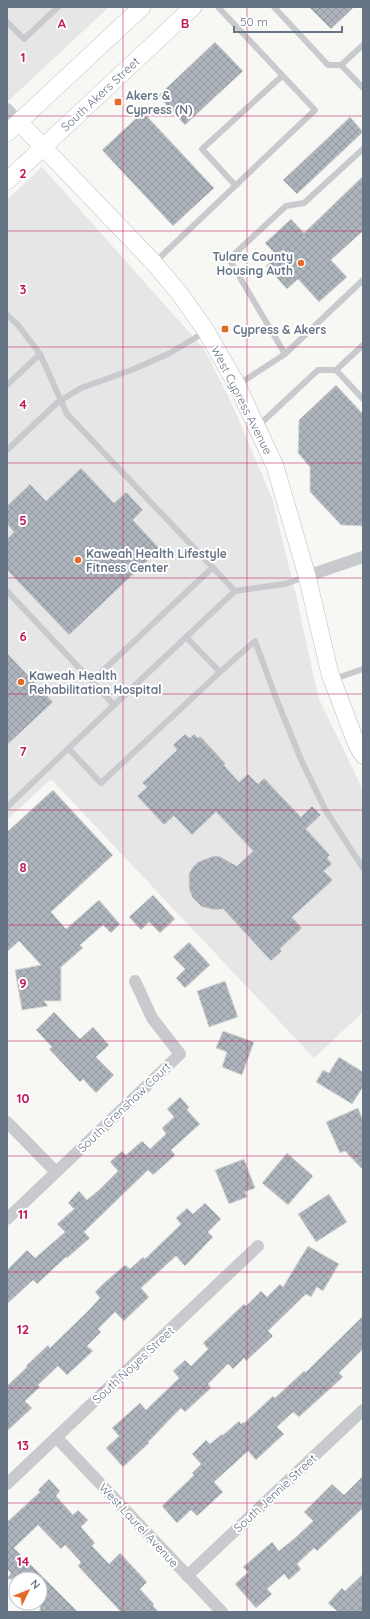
<svg xmlns="http://www.w3.org/2000/svg" width="370" height="1619" viewBox="0 0 370 1619" font-family="Quicksand,sans-serif">
	<style>
		.built { fill: #e5e6e5 }
		.building { fill: url(#building-cross-hatch); stroke: #d9d9d7 }
		.lines { fill: none; stroke-linecap: round; stroke-linejoin: round }
		.secondary-casing { stroke: #babdc2; stroke-width: 18 }
		.lane { stroke: #c8cace; stroke-width: 6 }
		.street { stroke: #c8cace; stroke-width: 12 }
		.secondary { stroke: #fff; stroke-width: 17 }
		.grid { fill: none; stroke: #c2185b; stroke-width: 1; stroke-opacity: 0.55 }
		.poi-dot { fill: #e56a26; stroke: #fff; stroke-width: 1.5 }
		.labels { text-anchor: middle; dominant-baseline: central; stroke-width: 4; stroke-linejoin: round; paint-order: stroke }
		.street-label { font-size: 12px; fill: #667486; stroke: #fff }
		.poi-label { font-size: 12px; font-weight: bold; fill: #667486; stroke: #fff; text-anchor: start }
		.grid-label { font-size: 13px; text-anchor: middle; font-weight: bold; fill: #c2185b; stroke: #fff; stroke-width: 4; stroke-linejoin: round; paint-order: stroke }
	</style>
	<defs>
		<pattern id="building-cross-hatch" width="8" height="8" patternUnits="userSpaceOnUse"><rect width="8" height="8" fill="#aeb4bb"/><path d="M0 0l8 8M0 8l8-8" fill="none" stroke="#91979e"/></pattern>
	</defs>
	<rect width="100%" height="100%" fill="#f7f7f4"/>
	<path class="built" d="M7 7H109L7 102Z
		M42 167 204 349 231 402 272 498 297 600 318 697 363 790V1012L314 1058 51 779 7 820V200Z"/>
	<path class="building" d="M309 7H354L331 29Z
		M215 42 243 71 185 125 158 96Z
		M143 112 214 188 173 226 102 150Z
		M350 117 363 132 297 194 283 180Z
		M363 176V231L331 260 347 277 319 302 298 279 287 289 266 266 277 256 265 243 291 219 304 233Z
		M336 385 363 414V526L341 525 310 492V467L298 453 299 420Z
		M81 468 114 503 126 492 143 510 133 520 160 549 69 635 7 570V539L14 532 7 524V506L30 484 46 501Z
		M7 653 53 702 7 745Z
		M185 734 190 738 194 734 198 738 200 736 226 764 224 765 239 782 248 774 258 784 264 778 301 817 312 806 321 815 306 829 330 855 327 858 332 864 324 871 333 880 292 917 302 928 280 949 282 951 271 961 223 909 216 910 202 907 192 897 189 889V874L192 868 198 862 213 856H219L237 866 253 851 216 812 192 835 174 816 164 825 137 796 147 787 142 783 177 750 173 745Z
		M53 790 113 855 51 912 66 929 99 900 120 924 111 933 103 925 80 945 83 948 61 967V1001H44L48 1006 22 1010 15 970 41 965 19 941 7 952V832Z
		M153 895 175 919 160 933 149 922 141 930 129 917Z
		M189 942 210 965 185 988 176 978 185 969 173 957Z
		M225 981 238 1017 209 1027 197 991Z
		M54 1012 80 1039 93 1027 109 1045 96 1057 114 1075 96 1093 83 1079 80 1082 65 1066 49 1049 52 1047 36 1030Z
		M223 1031 254 1042 242 1075 222 1067 227 1052 216 1048Z
		M339 1057 363 1072V1087L352 1104 316 1082 323 1070 329 1073Z
		M180 1097 189 1107 187 1110 200 1124 171 1150 175 1155 153 1175 148 1170 84 1232 90 1238 67 1258 66 1257 37 1284 33 1280 7 1304V1270L27 1250 35 1258 65 1232 57 1224 74 1209 68 1203 79 1191 87 1200 100 1189 118 1171 110 1162 122 1151 126 1155 142 1141 150 1149 166 1134 162 1128 174 1117 167 1109Z
		M358 1108 363 1120V1170L345 1151 340 1153 326 1122Z
		M287 1153 313 1176 288 1205 262 1183Z
		M244 1159 255 1188 245 1192 247 1197 229 1204 215 1170Z
		M329 1194 347 1222 316 1242 298 1214Z
		M205 1203 221 1219 208 1232 213 1237 185 1266 176 1256 141 1288 149 1297 124 1321 115 1312 98 1329 101 1332 87 1346 93 1351 67 1375 58 1366 38 1385 40 1387 25 1401 32 1408 7 1431V1386L27 1367 26 1366 48 1345 50 1348 88 1311 100 1298 95 1292 104 1283 125 1265 130 1269 143 1257 145 1259 181 1224 176 1218 187 1208 193 1214Z
		M308 1246 339 1264 323 1291 317 1287 311 1297 306 1294 268 1331 273 1336 246 1361 244 1358 233 1369 228 1364 208 1384 211 1388 185 1412 181 1408 148 1442 149 1443 123 1467 106 1448 119 1436 112 1428 140 1403 146 1410 179 1378 173 1371 185 1360 191 1366 208 1349 203 1343 244 1304 246 1306 261 1291 267 1297 280 1284 283 1287Z
		M363 1316V1349L339 1373 343 1377 299 1417 293 1412 277 1427 284 1434 256 1460 248 1451 214 1482 223 1492 197 1516 191 1510 177 1523 162 1506 194 1475 192 1473 201 1464 192 1454 206 1440 210 1444 222 1434 223 1435 239 1421 241 1424 243 1422 244 1423 273 1396 275 1398 304 1371 306 1372Z
		M363 1476V1508L317 1551 314 1548 297 1564 301 1569 289 1580 284 1574 267 1589 272 1594 256 1608 235 1584 248 1572 243 1567 272 1542 279 1551 296 1537 313 1521 304 1512 332 1484 344 1495Z
		M49 1479 60 1491 56 1496 73 1515 78 1510 88 1520 81 1527 95 1543 92 1546 109 1564 120 1553 147 1582 140 1589 154 1604 153 1606 159 1612H121L78 1566 81 1562 65 1545 61 1549 38 1525 14 1548 78 1612H40V1579H7L11 1573 7 1569V1522L40 1492 38 1490Z
		M363 1574V1612H338L328 1603 342 1588 345 1591Z"/>
	<g class="lines">
		<defs>
			<path id="secondary" d="M19 122 154 263 180 294 206 331 237 385 275 466 307 576 330 674 357 745 363 755
				M7 133 142 7
				M7 181 193 7"/>
		</defs>
		<use href="#secondary" class="secondary-casing"/>
		<path class="lane" d="M274 7 328 65H341L363 88
			M7 22 24 39 58 7
			M341 65 363 45
			M235 185 202 149 282 76
			M155 262 315 110 218 7
			M7 315 18 325 40 354 67 414 235 591
			M285 354 363 280
			M336 370 363 345
			M239 384 285 354 229 259 286 206 304 203 363 149
			M7 385 40 354
			M258 426 318 370H336L363 399
			M7 450 58 402 81 388 134 369 170 353 205 332
			M7 591 114 705 235 591 285 584 305 577
			M186 637 220 672 255 641 276 698 302 762 326 811 363 868
			M334 679 363 669
			M92 681 212 568
			M69 749 101 783 220 672
			M7 807 114 705"/>
		<path class="street" d="M7 109 19 122
			M307 576 363 557
			M7 1122 56 1172
			M7 1219 180 1054 152 1018 135 981
			M56 1437 222 1612
			M7 1484 258 1246
			M187 1576 363 1410"/>
		<use href="#secondary" class="secondary"/>
	</g>
	<path class="grid" d="M123 7V1612M247 7V1612M7 116H363M7 231H363M7 347H363M7 463H363M7 578H363M7 694H363M7 810H363M7 925H363M7 1041H363M7 1156H363M7 1272H363M7 1388H363M7 1503H363"/>
	<g class="poi-dot">
		<rect x="114" y="98" width="8" height="8" rx="2"/>
		<circle cx="301" cy="263" r="4"/>
		<rect x="221" y="325" width="8" height="8" rx="2"/>
		<circle cx="78" cy="560" r="4"/>
		<circle cx="21" cy="682" r="4"/>
	</g>
	<g class="labels">
		<g class="street-label">
			<text transform="translate(100 94) rotate(-43)">South Akers Street</text>
			<text transform="translate(242 400) rotate(63)">West Cypress Avenue</text>
			<text transform="translate(124 1107) rotate(-44)">South Crenshaw Court</text>
			<text transform="translate(133 1365) rotate(-43)">South Noyes Street</text>
			<text transform="translate(275 1493) rotate(-43)">South Jennie Street</text>
			<text transform="translate(139 1525) rotate(47)">West Laurel Avenue</text>
		</g>
		<g class="poi-label">
			<text x="126" y="95">Akers &amp;<tspan x="126" dy="14">Cypress (N)</tspan></text>
			<text x="293" y="256" text-anchor="end">Tulare County<tspan x="293" dy="14">Housing Auth</tspan></text>
			<text x="233" y="329">Cypress &amp; Akers</text>
			<text x="86" y="553">Kaweah Health Lifestyle<tspan x="86" dy="14">Fitness Center</tspan></text>
			<text x="29" y="675">Kaweah Health<tspan x="29" dy="14">Rehabilitation Hospital</tspan></text>
		</g>
	</g>
	<g class="grid-label">
		<text x="62" y="28">A</text>
		<text x="185" y="28">B</text>
		<text x="23" y="62">1</text>
		<text x="23" y="178">2</text>
		<text x="23" y="294">3</text>
		<text x="23" y="409">4</text>
		<text x="23" y="525">5</text>
		<text x="23" y="641">6</text>
		<text x="23" y="756">7</text>
		<text x="23" y="872">8</text>
		<text x="23" y="988">9</text>
		<text x="23" y="1103">10</text>
		<text x="23" y="1219">11</text>
		<text x="23" y="1334">12</text>
		<text x="23" y="1450">13</text>
		<text x="23" y="1566">14</text>
	</g>
	<rect width="370" height="1619" fill="none" stroke="#667486" stroke-width="16"/>
	<g transform="translate(28 1591) rotate(47)"><circle r="19" fill="#ffffff" stroke="#c2c7cf"/>
	<path d="M0-3L7 15L0 10L-7 15Z" fill="#e56a26"/>
	<text y="-6" font-size="11" font-weight="bold" text-anchor="middle" fill="#667486">N</text>
	</g>
	<path d="M234 26v6h108v-6" fill="none" stroke="#667486" stroke-width="2"/>
	<text x="240" y="26" font-size="12" fill="#667486" stroke="#ffffff" stroke-width="3" paint-order="stroke">50 m</text>
</svg>
